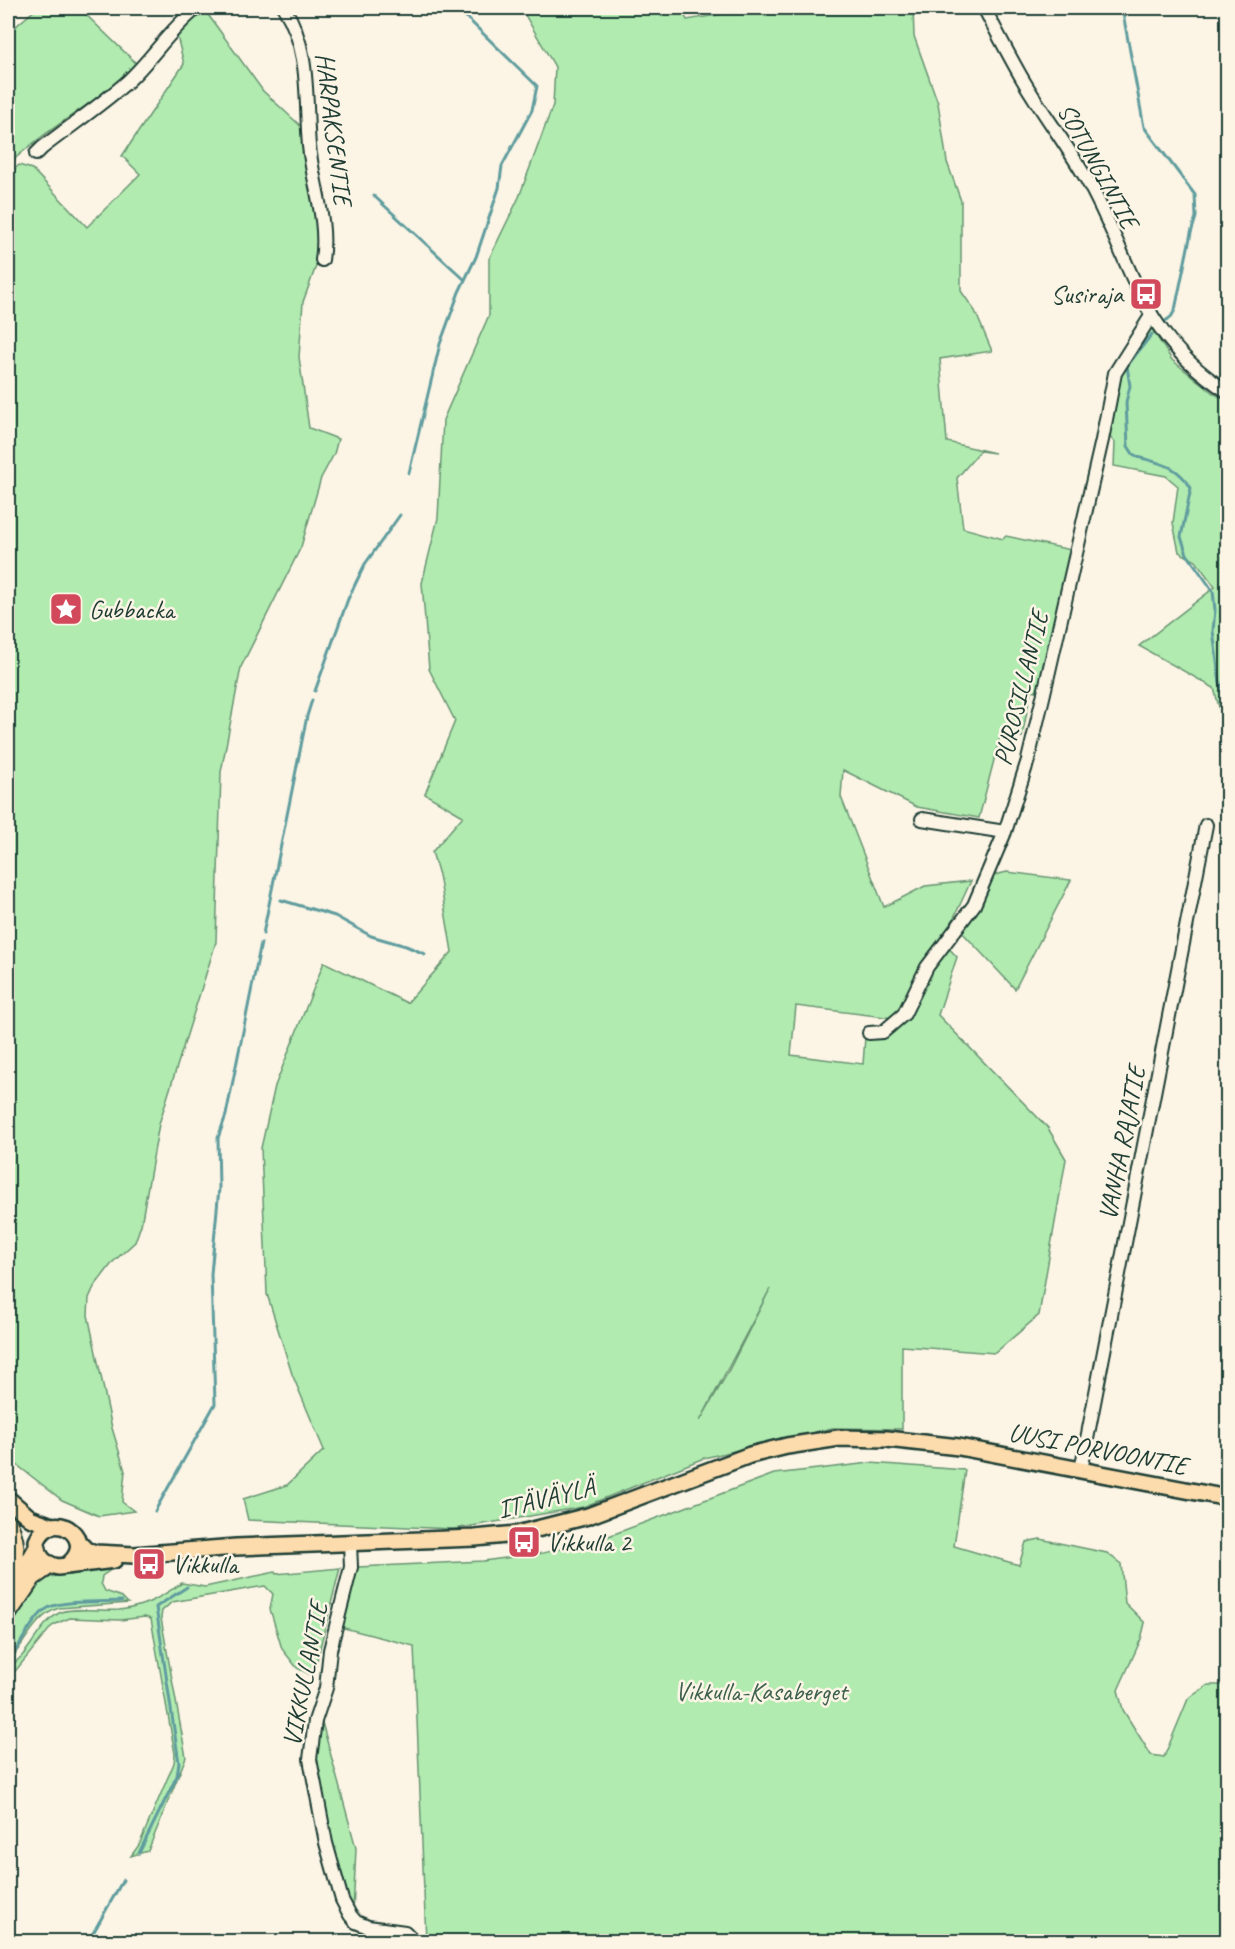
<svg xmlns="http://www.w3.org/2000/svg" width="1235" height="1949" viewBox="0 0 1235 1949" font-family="Caveat,sans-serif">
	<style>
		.green { fill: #b1ebb0; stroke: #689472; stroke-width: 1.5; fill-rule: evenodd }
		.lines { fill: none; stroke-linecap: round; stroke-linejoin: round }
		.stream { stroke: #609c9e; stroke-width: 3 }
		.minor-casing { stroke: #1f3d34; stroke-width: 16 }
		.major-casing { stroke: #1f3d34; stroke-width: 20 }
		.highway-casing { stroke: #1f3d34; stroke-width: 22 }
		.minor { stroke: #fcf5e5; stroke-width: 12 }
		.major { stroke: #fcdcac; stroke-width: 15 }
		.highway { stroke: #fcdcac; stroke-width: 18 }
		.labels { text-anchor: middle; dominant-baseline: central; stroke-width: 5; stroke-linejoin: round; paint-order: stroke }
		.street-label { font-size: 26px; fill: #1f3d34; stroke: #fcf5e5 }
		.poi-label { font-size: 26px; fill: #1f3d34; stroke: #fcf5e5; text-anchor: start }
		.park-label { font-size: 26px; fill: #3c604d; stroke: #fcf5e5 }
	</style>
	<rect width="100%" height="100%" fill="#fcf5e5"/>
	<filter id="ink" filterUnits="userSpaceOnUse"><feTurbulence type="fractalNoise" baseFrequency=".0167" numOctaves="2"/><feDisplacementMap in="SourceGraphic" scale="12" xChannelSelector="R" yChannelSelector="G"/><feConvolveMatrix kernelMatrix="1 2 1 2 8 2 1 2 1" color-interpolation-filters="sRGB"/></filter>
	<g filter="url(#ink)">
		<path class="green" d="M37 8H79L138 65C98 102 48 127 8 165V31L9 32Z
			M521 8H681L687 20 740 11V8H913L914 36 938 103 947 162 961 201V291L975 311 992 351 940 359 947 442 995 453 980 451 957 478 963 528 1003 539 1006 536 1076 551 1044 693 1031 690 1022 737 1001 733 979 818 917 807 843 770 841 797 884 907 925 886 971 881 951 924 924 965 902 1011 893 1018 796 1006 791 1055 863 1064 865 1037 882 1035 908 1017 946 945 957 957 938 1015 1048 1128 1066 1159 1039 1315 995 1353 902 1346V1429L832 1428 704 1458 583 1507 454 1529 248 1520 243 1499 287 1485 324 1450 292 1374 267 1294 261 1148 275 1086 324 962 407 1003 452 952 439 875 432 852 463 816 425 794 455 721 429 669 422 583 438 518 443 420 489 315V259L519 197 553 105 555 67ZM770 1289 727 1374 700 1421Z
			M204 9 263 91 305 130 321 235 319 258 303 302 299 357 309 428 338 439 334 454 321 478 301 547 241 667 221 772 216 942 159 1124 141 1225 135 1242 113 1262 94 1287 89 1298 88 1315 112 1428 125 1471 122 1502 134 1511 99 1516 62 1500 8 1458V175L19 165 32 169 87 227 140 174 122 156 184 64 176 32Z
			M1147 328 1152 329 1172 360 1213 393 1227 401V738L1214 688 1139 646 1215 587 1196 561 1179 552 1173 523 1178 486 1166 476 1114 466 1115 443 1109 436 1114 392 1122 368Z
			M1007 872 1071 880 1015 989 960 930 991 876Z
			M870 1463 965 1470 954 1546 1019 1565 1026 1542 1040 1539 1107 1553 1121 1564 1125 1603 1145 1623 1141 1639 1118 1690 1123 1710 1151 1755 1164 1757 1188 1699 1208 1685H1227V1941H426L414 1646 340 1627 358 1567 483 1561 543 1553 598 1540 774 1474Z
			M340 1568 313 1676 297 1668 282 1649 270 1609 273 1594 265 1586 172 1602 162 1611 161 1618 186 1757 148 1851 131 1856 139 1845 174 1763 175 1754 151 1619 145 1617 120 1620 70 1618 60 1622 52 1626 8 1680V1666C29 1658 37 1625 59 1613 69 1607 104 1611 119 1610 146 1607 160 1597 182 1583L205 1587 275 1572 276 1574Z
			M99 1569H112L102 1576 101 1583 105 1591 122 1597 128 1603 59 1608C37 1615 28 1637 14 1655L8 1659V1622L35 1584 51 1577Z
			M320 1715 356 1848 353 1913 332 1840 313 1759Z"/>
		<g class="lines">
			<path class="stream" d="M1122 8 1144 127 1195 195 1196 217 1191 233 1175 310 1171 317 1164 322
				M374 196 465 280
				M1152 334 1127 366 1130 386 1126 402 1128 446 1133 454 1138 457C1162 464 1177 465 1191 488L1181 537 1187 554 1213 591 1215 610 1213 631 1220 683 1228 709
				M409 473 440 344 459 292 476 257 499 188 502 166 532 110 537 86 464 15
				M315 691 348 599 365 564 400 515
				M281 900 335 916 371 936 406 946 425 954
				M263 934 307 716 312 700
				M155 1511 215 1404 211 1274 219 1188 218 1138 226 1115 261 943
				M8 1657 14 1653C22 1641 36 1614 48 1608 62 1600 105 1602 122 1601
				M139 1853 177 1776 179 1763 156 1607 187 1587
				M88 1942 123 1880"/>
			<defs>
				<path id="minor" d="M284 8C311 50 305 99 309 146 313 185 328 221 322 260
					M984 8C997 32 1009 56 1023 80 1043 114 1067 145 1087 180 1134 264 1138 335 1228 392
					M36 154 42 148C70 126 100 106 127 82 152 59 170 29 197 8
					M922 819 1005 832
					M869 1033 883 1032 904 1014 927 967 974 905 1005 832 1028 760 1044 693 1102 440 1115 373 1151 316
					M1081 1470 1206 825
					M350 1543 351 1567 330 1650 326 1688 315 1721 310 1759 326 1843 342 1900 350 1915 356 1922 368 1927 405 1932 415 1942"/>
				<path id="major" d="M8 1499 30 1518 52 1526
					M79 1543 86 1550 96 1553 134 1555 236 1547 475 1538 517 1534 588 1516 750 1455 787 1446 839 1438 887 1439 959 1447 1228 1498
					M66 1566C101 1542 53 1504 37 1541 37 1556 43 1564 58 1567L114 1560"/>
				<path id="highway" d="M8 1524C18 1546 16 1565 8 1587
					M20 1579 37 1550
					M8 1612 32 1577 49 1565"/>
			</defs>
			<use href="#minor" class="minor-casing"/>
			<use href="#major" class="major-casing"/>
			<use href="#highway" class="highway-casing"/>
			<use href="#minor" class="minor"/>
			<use href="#major" class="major"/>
			<use href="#highway" class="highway"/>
		</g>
	</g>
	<defs>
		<symbol id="bus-square" viewBox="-11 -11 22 22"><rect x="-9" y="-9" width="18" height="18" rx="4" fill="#d1495b" stroke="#fcf5e5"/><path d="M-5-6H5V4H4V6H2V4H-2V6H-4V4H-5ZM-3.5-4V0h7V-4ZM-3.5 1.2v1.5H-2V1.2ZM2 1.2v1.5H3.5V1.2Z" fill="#fff"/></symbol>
		<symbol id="sight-square" viewBox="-11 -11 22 22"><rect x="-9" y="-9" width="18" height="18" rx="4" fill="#d1495b" stroke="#fcf5e5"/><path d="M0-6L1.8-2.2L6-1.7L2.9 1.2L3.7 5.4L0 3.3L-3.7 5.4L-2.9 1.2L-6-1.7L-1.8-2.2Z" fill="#fff"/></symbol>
	</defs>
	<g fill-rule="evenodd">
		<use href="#bus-square" x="1127" y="275" width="38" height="38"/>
		<use href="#sight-square" x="47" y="590" width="38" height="38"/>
		<use href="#bus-square" x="505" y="1523" width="38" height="38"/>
		<use href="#bus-square" x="130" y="1545" width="38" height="38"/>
	</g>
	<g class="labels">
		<g class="street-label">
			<text transform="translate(334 129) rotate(83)">HARPAKSENTIE</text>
			<text transform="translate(1098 166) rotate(61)">SOTUNGINTIE</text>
			<text transform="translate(1021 688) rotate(-76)">PUROSILLANTIE</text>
			<text transform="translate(1122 1143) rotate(-79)">VANHA RAJATIE</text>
			<text transform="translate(1098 1449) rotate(11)">UUSI PORVOONTIE</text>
			<text transform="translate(546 1498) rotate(-14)">ITÄVÄYLÄ</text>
			<text transform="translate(305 1674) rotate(-79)">VIKKULLANTIE</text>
		</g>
		<g class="poi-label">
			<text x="1123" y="294" text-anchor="end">Susiraja</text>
			<text x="89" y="609">Gubbacka</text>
			<text x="547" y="1542">Vikkulla 2</text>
			<text x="172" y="1564">Vikkulla</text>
		</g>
		<g class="park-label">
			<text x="761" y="1691">Vikkulla-Kasaberget</text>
		</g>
	</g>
	<rect width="1235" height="1949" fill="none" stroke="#fcf5e5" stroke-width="30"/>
	<rect x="15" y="15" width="1205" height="1919" fill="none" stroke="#1f3d34" stroke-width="2" filter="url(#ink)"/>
</svg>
